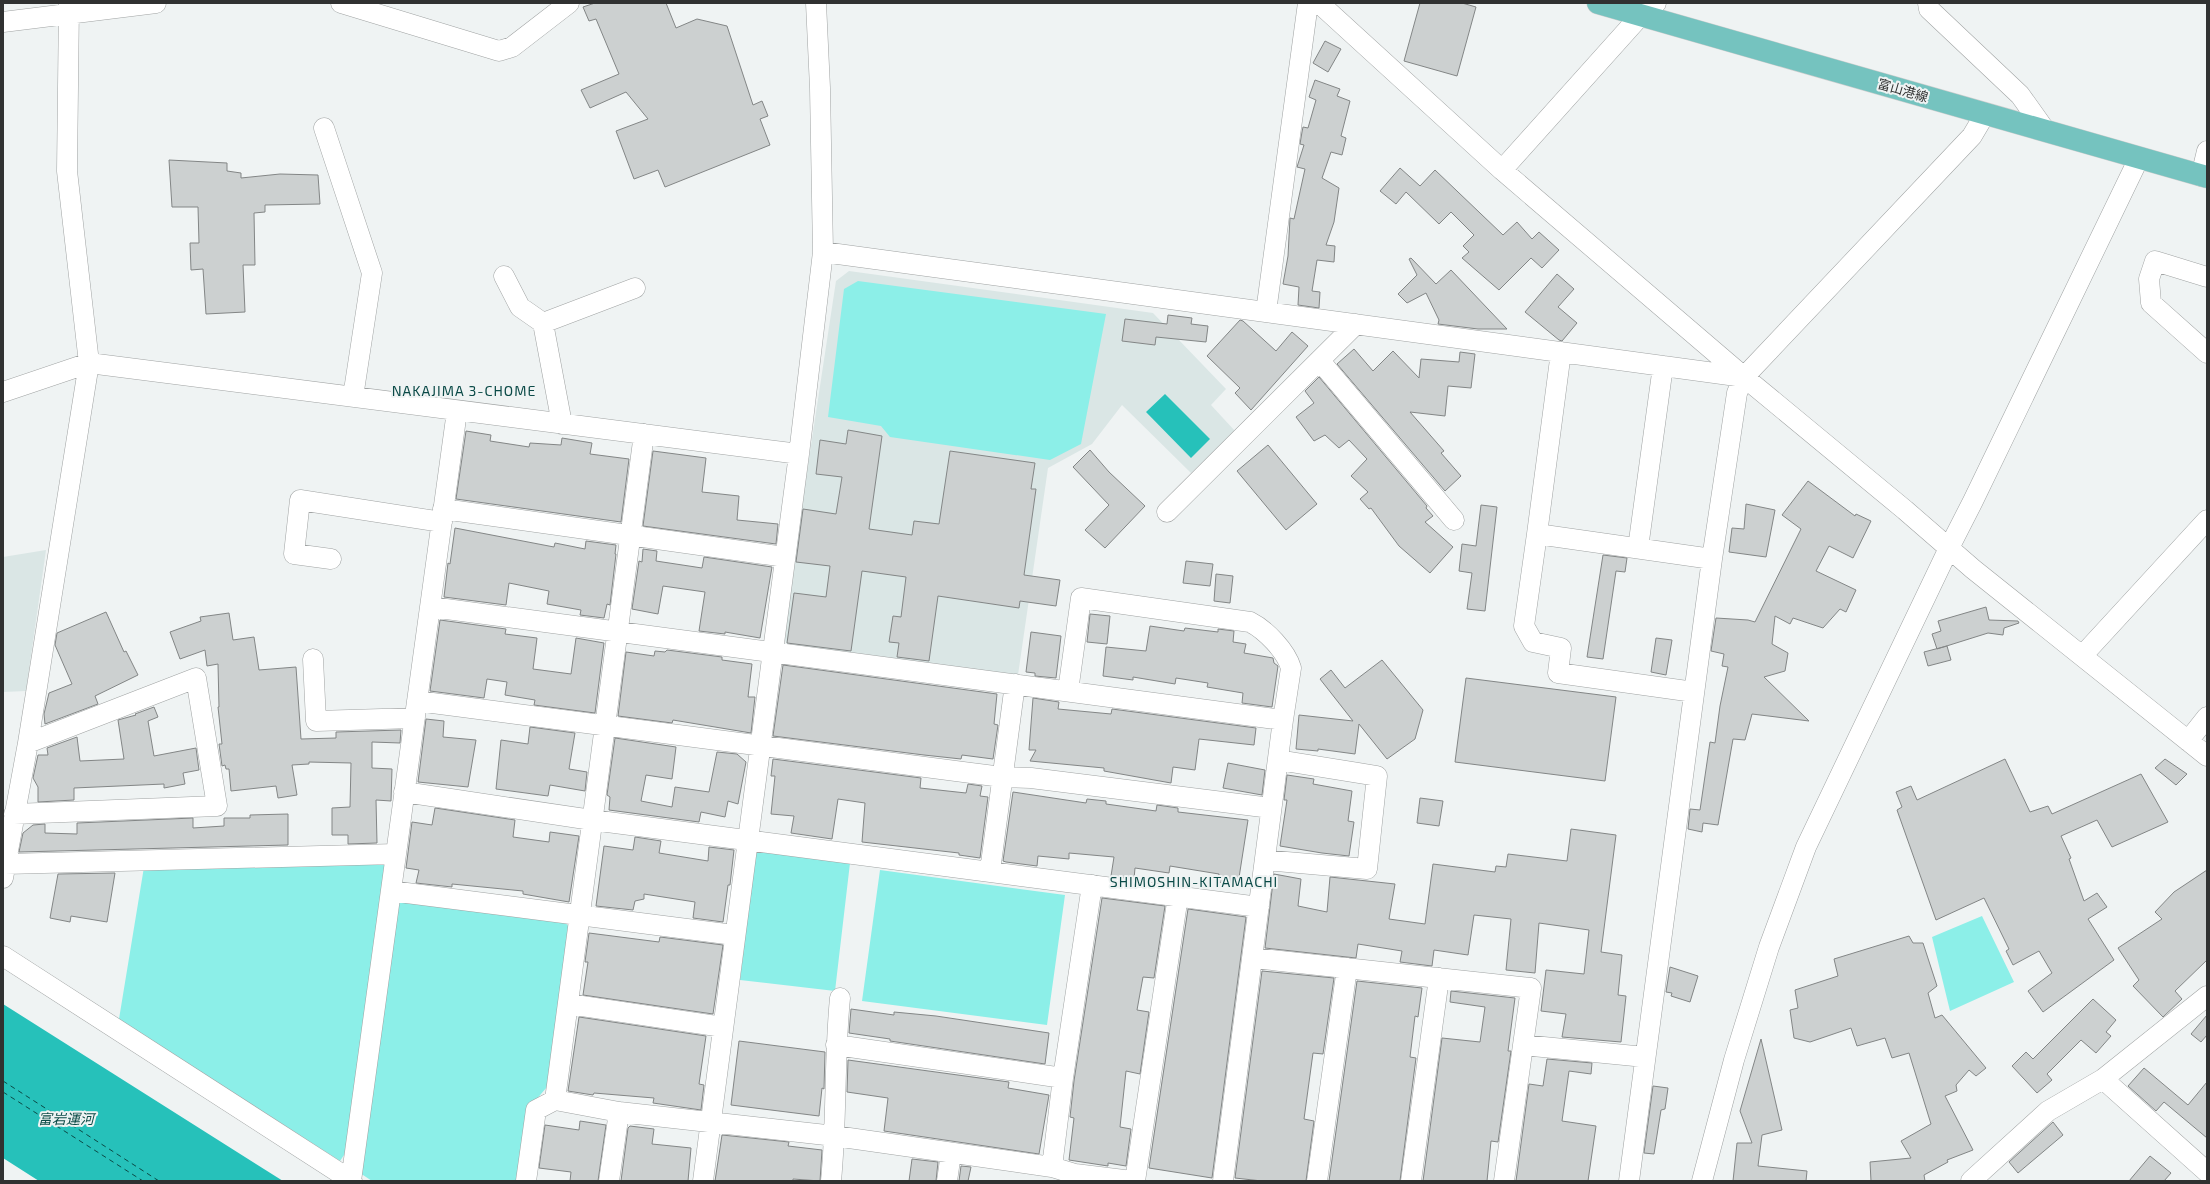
<svg xmlns="http://www.w3.org/2000/svg" width="2210" height="1184" viewBox="0 0 2210 1184" font-family="'Exo 2','Noto Sans JP',sans-serif">
	<style>
		.built { fill: #dae6e5 }
		.green { fill: #8cefe8 }
		.water { fill: #26c1ba }
		.lines { fill: none; stroke-linecap: round; stroke-linejoin: round }
		.ferry { stroke: #0b4b47; stroke-width: 1; stroke-dasharray: 5 4; stroke-linecap: butt }
		.building { fill: #ccd0d0; stroke: #838686 }
		.minor-casing { stroke: #a0a3a3; stroke-width: 21 }
		.major-casing { stroke: #cdcece; stroke-width: 23 }
		.minor { stroke: #fff; stroke-width: 20 }
		.major { stroke: #75c3bf; stroke-width: 22 }
		.labels { text-anchor: middle; dominant-baseline: central; stroke-width: 4; stroke-linejoin: round; paint-order: stroke }
		.street-label { font-size: 13px; fill: #303131; stroke: #eff3f3 }
		.neighbourhood-label { font-size: 14px; letter-spacing: 1px; fill: #0b4a47; stroke: #eff3f3 }
		.water-label { font-size: 14px; font-style: italic; fill: #0b4b47; stroke: #eff3f3 }
	</style>
	<rect width="100%" height="100%" fill="#eff3f3"/>
	<path class="built" d="M849 271 1153 313 1226 389 1211 405 1235 431 1191 473 1122 405 1092 444 1048 468 1018 675 787 644 782 636 836 281Z
		M46 550 26 691 3 692V557Z"/>
	<path class="green" d="M858 281 1106 314 1081 444 1050 460 890 437 881 426 828 417 844 289Z
		M761 849 850 863 835 991 740 980 755 853Z
		M380 860 387 866 346 1152 340 1161 119 1019 144 867Z
		M880 870 1065 895 1047 1025 862 1001Z
		M398 901 563 920 569 927 547 1087 529 1108 519 1181H372L360 1173Z
		M1982 916 2014 982 1950 1011 1932 937Z"/>
	<path class="water" d="M1165 394 1210 439 1191 458 1146 412Z
		M3 1004 283 1181H39L3 1158Z"/>
	<g class="lines">
		<path class="ferry" d="M3 1081 159 1181
			M3 1092 143 1181"/>
	</g>
	<path class="building" d="M595 3H666L676 28 697 19 727 26 753 105 762 101 768 116 760 119 770 145 665 187 658 170 634 179 616 131 648 119 626 92 590 108 581 90 619 74 596 19 589 21 583 7Z
		M1420 3H1462L1476 7 1457 76 1404 61Z
		M1325 41 1341 49 1328 72 1313 63Z
		M1315 80 1340 89 1337 96 1350 101 1341 136 1346 138 1342 155 1331 152 1322 178 1339 188 1334 222 1326 245 1335 246 1334 262 1317 260 1312 291 1320 292 1319 308 1298 305 1299 287 1283 284 1288 256 1290 218 1294 219 1305 169 1297 167 1304 145 1300 144 1302 132 1303 127 1308 128 1316 100 1309 97Z
		M169 160 227 163V171L241 173V178L280 174 318 175 320 204 265 205V212L254 213 255 265H243L245 312 206 314 203 269 191 270 190 243H199L198 207H172Z
		M1400 168 1420 186 1435 170 1503 235 1517 222 1532 239 1539 232 1559 250 1542 268 1531 258 1499 290 1462 258 1469 252 1463 246 1474 235 1451 212 1439 224 1406 192 1396 204 1380 191Z
		M1411 258 1436 284 1451 270 1507 329H1478L1438 324 1439 320 1426 293 1407 303 1398 294 1417 275 1409 259Z
		M1557 274 1574 289 1558 307 1577 323 1562 341 1559 340 1525 312Z
		M1168 315 1192 318 1191 324 1208 326 1206 342 1156 337 1155 345 1122 341 1125 319 1167 324Z
		M1240 320 1243 321 1276 351 1292 332 1308 346 1251 410 1235 393 1240 388 1207 356Z
		M1354 349 1373 371 1393 351 1419 378 1421 359 1459 362 1460 352 1475 354 1471 388 1448 386 1445 416 1410 412 1444 451 1441 453 1461 476 1445 491 1337 364Z
		M1319 377 1427 506 1426 508 1433 516 1425 522 1453 547 1430 573 1399 546 1371 508 1369 509 1360 499 1368 492 1351 476 1367 459 1349 440 1339 448 1325 435 1314 441 1296 417 1314 403 1305 391Z
		M848 430 882 436 869 529 912 535 914 521 939 524 950 451 1035 463 1031 489H1036L1024 575 1060 580 1056 606 1020 601 1019 608 938 596 929 661 897 657 899 643 889 642 893 616 901 617 906 577 862 571 851 651 787 643 794 593 826 597 830 566 796 562 803 509 836 514 842 477 816 474 820 440 846 444Z
		M466 431 491 435 490 441 529 447 530 443 561 445 562 438 592 443 590 454 629 459 621 522 456 499Z
		M1268 445 1317 504 1286 530 1237 471Z
		M1090 450 1109 472 1145 506 1105 548 1085 530 1109 505 1073 467Z
		M653 451 706 458 702 492 739 496 737 520 778 524 776 544 643 526Z
		M1808 481 1855 516 1856 514 1871 521 1853 558 1829 546 1816 571 1856 590 1846 612 1840 609 1823 628 1793 618 1790 624 1775 616 1772 644 1788 653 1785 671 1764 677 1809 721 1752 714 1745 740 1733 739 1718 825 1703 823 1702 832 1688 829 1690 809 1700 810 1710 742 1715 743 1720 706 1728 667 1722 666 1724 654 1711 651 1716 618 1748 620 1755 622 1801 529 1782 515Z
		M1746 504 1775 510 1766 557 1729 552 1732 528 1744 529Z
		M1481 505 1497 507 1485 611 1467 609 1472 573 1459 571 1462 544 1476 546Z
		M455 528 554 547 555 543 585 549 586 541 616 545 615 554H616L610 605 607 604 604 618 580 615 581 610 547 604 549 591 509 583 506 605 444 597 448 563 450 564Z
		M643 549 657 551 656 561 702 568 704 557 772 567 760 638 725 632V634L699 631 705 592 663 586 658 614 632 609 639 561 642 562Z
		M1603 555 1627 558 1625 572 1616 571 1603 659 1587 657Z
		M1186 561 1213 564 1210 586 1183 583Z
		M1216 574 1233 576 1230 603 1214 601Z
		M1986 607 1989 620 2018 621 2019 623 2004 628 2003 635 1988 633 1937 649 1932 634 1941 631 1938 621Z
		M106 612 124 652 126 651 138 675 95 696 98 704 45 724 44 714 49 693 72 684 55 645 57 633Z
		M229 613 233 640 254 637 259 670 296 667 301 739 336 738V732L401 730 400 743 372 742V768L392 769 391 801 376 800 377 843 348 844V835H332V808L350 807 351 763 309 762V764L292 765 297 795 278 798 276 786 231 791 229 769H226L225 765 222 766 219 744H222L218 707H219L218 664 207 666 205 650 180 659 170 632 201 621 200 617Z
		M1090 614 1110 616 1107 644 1087 642Z
		M440 620 506 629 505 634 537 638 533 669 571 674 576 638 604 643 595 713 534 705 535 700 505 695 507 682 487 679 484 698 430 691Z
		M1150 626 1184 631 1185 628 1218 632V629L1234 631 1233 642 1246 644 1244 653 1273 658 1274 663 1278 666 1272 707 1242 703 1243 693 1207 687 1208 683 1176 678 1175 684 1133 677V680L1103 676 1106 647 1146 651Z
		M1031 632 1061 636 1056 678 1035 676V673L1026 672Z
		M1656 638 1672 640 1666 675 1651 672Z
		M1947 646 1951 660 1928 666 1924 652Z
		M667 650 722 657V660L752 664 748 697H755L751 733 673 720 672 723 618 716 626 652 654 656 655 651 665 652Z
		M1382 660 1423 710 1415 739 1387 759 1359 724 1355 754 1318 749V751L1296 749 1299 715 1353 721 1320 679 1331 670 1345 688Z
		M783 665 997 694 994 724 998 725 993 759 962 755 961 759 924 755 773 736Z
		M1466 678 1616 697 1605 781 1455 762Z
		M1033 698 1059 702 1058 709 1111 714 1112 709 1256 728 1254 745 1199 739 1195 770 1173 767 1171 783 1104 771V768L1030 761 1036 750H1029Z
		M154 707 158 717 148 721 154 756 196 748 199 770 183 773 185 784 164 788V784L74 788V800L38 802V787L33 778 38 755H48L47 748 77 737 80 761 124 759 118 720 136 715 135 714Z
		M426 719 444 721 443 737 476 740 468 787 418 782Z
		M530 727 575 733 569 769 587 772 585 791 550 785 548 796 496 789 501 740 528 744Z
		M615 738 676 747 672 779 646 775 641 801 672 807 675 787 709 792 717 752 737 754 746 762 738 804 728 801 725 817 701 812 699 822 609 810 610 797 607 795Z
		M773 759 921 778 920 788 966 793 968 784 982 786 980 796 988 797 980 858 959 855V853L862 842 865 803 838 799 832 839 791 833 794 816 771 814 775 776H771Z
		M2005 759 2030 812 2048 806 2052 814 2141 774 2168 822 2112 847 2097 820 2061 836 2071 858 2069 859 2084 901 2097 893 2107 907 2088 919 2114 960 2043 1012 2028 991 2052 973 2039 951 2013 965 2006 951 2009 949 1984 898 1936 920 1897 810 1902 807 1896 792 1911 786 1917 800Z
		M2165 759 2187 774 2176 785 2155 768Z
		M1228 763 1265 770 1262 795 1223 788Z
		M1287 775 1314 779 1313 784 1352 791 1348 821 1354 822 1349 856 1322 853 1280 846 1287 800H1284Z
		M1013 792 1086 803 1087 799 1106 801V804L1156 811 1157 805 1178 808V812L1248 820 1238 884 1218 882 1219 874 1170 866 1169 873 1135 868 1134 879 1111 876 1114 857 1069 853V859L1038 856 1037 866 1006 862 1003 861Z
		M1420 798 1443 801 1439 826 1417 823Z
		M435 808 515 820 513 837 549 842 550 832 579 836 569 902 523 894V891L452 884V887L416 883 419 870 406 868 412 822 432 825Z
		M288 814V845L19 852 23 833 33 825 45 824V833L77 834V823L193 818V828L224 826V818H250V815Z
		M1571 829 1616 835 1601 952 1622 955 1618 995 1626 996 1621 1042 1562 1037 1566 1014 1541 1011 1546 970 1584 974 1589 930 1539 923 1535 973 1506 970 1511 919 1474 915 1468 955 1434 950 1432 966 1400 962 1402 951 1358 944 1356 958 1265 948 1274 874 1301 879 1298 906 1327 912 1330 877 1395 884 1389 919 1425 924 1433 864 1495 872 1496 866 1506 867 1508 854 1567 861Z
		M635 837 661 841 659 853 708 861 709 847 734 850 730 885H728L723 922 693 918 695 902 644 894V899L635 901 633 910 596 906 604 846 633 850Z
		M2207 870V960L2175 991 2182 999 2163 1017 2133 986 2139 980 2118 948 2162 919 2155 912 2174 892Z
		M115 873 107 922 71 916 70 922 50 918 58 874Z
		M1102 898 1165 906 1154 978 1143 977 1137 1010 1149 1012 1140 1074 1126 1071 1120 1127 1131 1129 1126 1166 1108 1163V1166L1069 1160 1074 1118 1070 1117 1074 1081Z
		M1188 909 1246 917 1212 1178 1149 1168Z
		M589 933 659 942 660 937 723 945 713 1014 583 995 588 962H585Z
		M1909 936 1913 943H1923L1937 986 1928 993 1935 1018 1942 1015 1986 1068 1976 1076 1969 1070 1956 1085 1957 1091 1945 1096 1973 1150 1947 1160 1948 1162 1924 1175 1925 1181H1871L1870 1162 1911 1158 1901 1141 1931 1124 1909 1053 1892 1058 1885 1038 1857 1046 1851 1028 1810 1042 1794 1038 1790 1010 1798 1008 1795 990 1838 976 1834 959Z
		M1670 967 1698 976 1690 1002 1671 996 1672 993 1666 992Z
		M1262 971 1334 978 1323 1054 1313 1053 1304 1119 1314 1121 1306 1181H1262L1235 1178Z
		M1357 981 1422 988 1418 1017 1415 1016 1410 1057 1416 1058 1400 1181H1329Z
		M1451 991 1515 998 1508 1051H1511L1498 1142 1491 1141 1487 1181H1423L1442 1038 1480 1042 1485 1007 1450 1002Z
		M2093 999 2116 1020 2106 1032 2111 1036 2096 1053 2081 1040 2047 1074 2052 1080 2037 1093 2012 1066 2026 1052 2033 1059Z
		M851 1009 894 1015V1012L936 1016 1049 1033 1045 1064 890 1041V1039L849 1033Z
		M2207 1015V1035L2201 1042 2191 1034Z
		M579 1017 706 1036 699 1084 704 1085 701 1110 653 1103 654 1098 594 1093 593 1095 568 1091Z
		M1761 1039 1782 1130 1762 1135 1758 1166 1807 1171 1806 1181H1733L1737 1143H1752L1740 1111Z
		M739 1041 825 1052 824 1089 822 1088 819 1116 731 1105Z
		M1547 1059 1592 1063 1591 1074 1569 1071 1562 1121 1596 1126 1588 1181H1516L1529 1084 1543 1086Z
		M848 1060 1009 1082 1008 1088 1049 1095 1039 1154 884 1131 888 1098 847 1092Z
		M2144 1068 2188 1105 2207 1082V1138L2164 1102 2156 1111 2128 1086Z
		M1653 1086 1668 1088 1665 1109 1661 1110 1654 1154 1644 1153Z
		M580 1121 606 1125 598 1181H570L571 1172 539 1168 545 1125 579 1130Z
		M2053 1122 2063 1135 2018 1173 2009 1162Z
		M630 1126 654 1129 652 1144 691 1148 688 1181H621L628 1128Z
		M722 1135 789 1142 788 1146 822 1150 820 1181 793 1179V1181H715Z
		M2150 1156 2171 1173 2164 1181H2129Z
		M912 1159 938 1162 936 1181H909Z
		M961 1166 971 1167 968 1181H959Z"/>
	<g class="lines">
		<defs>
			<path id="minor" d="M341 3 499 51 512 47 569 3
				M1319 3 1502 170 1744 377 1905 510 1973 569 2207 756
				M1928 3 1929 9 2020 95 2045 130
				M3 22 156 3
				M324 128 372 273 353 397
				M1502 170 1641 15 1656 3
				M2201 176 2207 151
				M823 252 1744 377
				M504 276 520 307 543 323
				M2207 277 2155 261 2149 279 2151 303 2207 353
				M1266 312 1308 3
				M1561 352 1537 534 1712 559
				M1320 361 1454 520
				M3 392 89 363 799 454
				M562 424 543 323 635 288
				M443 509 785 557
				M1167 512 1356 324
				M1537 534 1524 626 1533 642 1561 648 1558 673 1694 692
				M1638 548 1663 366
				M331 559 294 554 300 500 442 522
				M431 607 1283 720 1223 1181
				M2082 656 2207 520
				M313 659 316 721 415 718
				M1068 691 1081 598 1250 622C1266 630 1286 651 1291 668L1283 720
				M417 701 1002 777 1031 778 1271 808
				M2188 741 2207 717
				M404 792 592 820 1259 907
				M14 814 217 806 196 678 28 743
				M1265 860 1367 869 1377 776 1278 760
				M5 864 396 854
				M990 871 1015 684
				M3 878 28 743 89 363 67 171 69 3
				M391 891 734 935
				M3 956 352 1181
				M1253 958 1531 988 1504 1181
				M568 1004 723 1027
				M836 1045 1063 1078
				M1523 1045 1645 1057
				M2103 1079 2207 1172
				M555 1100 644 434
				M1052 1167 1063 1078 1092 885
				M351 1181 457 411
				M526 1181 536 1110 555 1100 619 1112 835 1136 1052 1167 1075 1174 1132 1181
				M609 1181 619 1112
				M703 1181 799 454 823 252 820 88 816 3
				M831 1181C837 1120 834 1059 840 998
				M947 1181 951 1153
				M1135 1181 1178 896
				M1317 1181 1347 968
				M1411 1181 1439 978
				M1629 1181 1712 559 1737 393 1744 377 1972 136 1985 114
				M1702 1181 1734 1060 1769 947 1806 847 1949 548 1973 501 2139 158
				M1971 1181 2048 1111 2103 1079 2207 996"/>
			<path id="major" d="M1598 3 2207 177"/>
		</defs>
		<use href="#minor" class="minor-casing"/>
		<use href="#major" class="major-casing"/>
		<use href="#minor" class="minor"/>
		<use href="#major" class="major"/>
	</g>
	<g class="labels">
		<g class="street-label">
			<text transform="translate(1903 90) rotate(16)">富山港線</text>
		</g>
		<g class="neighbourhood-label">
			<text x="464" y="390">NAKAJIMA 3-CHOME</text>
			<text x="1194" y="881">SHIMOSHIN-KITAMACHI</text>
		</g>
		<g class="water-label">
			<text x="66" y="1118">富岩運河</text>
		</g>
	</g>
	<rect width="2210" height="1184" fill="none" stroke="#303131" stroke-width="8"/>
</svg>
